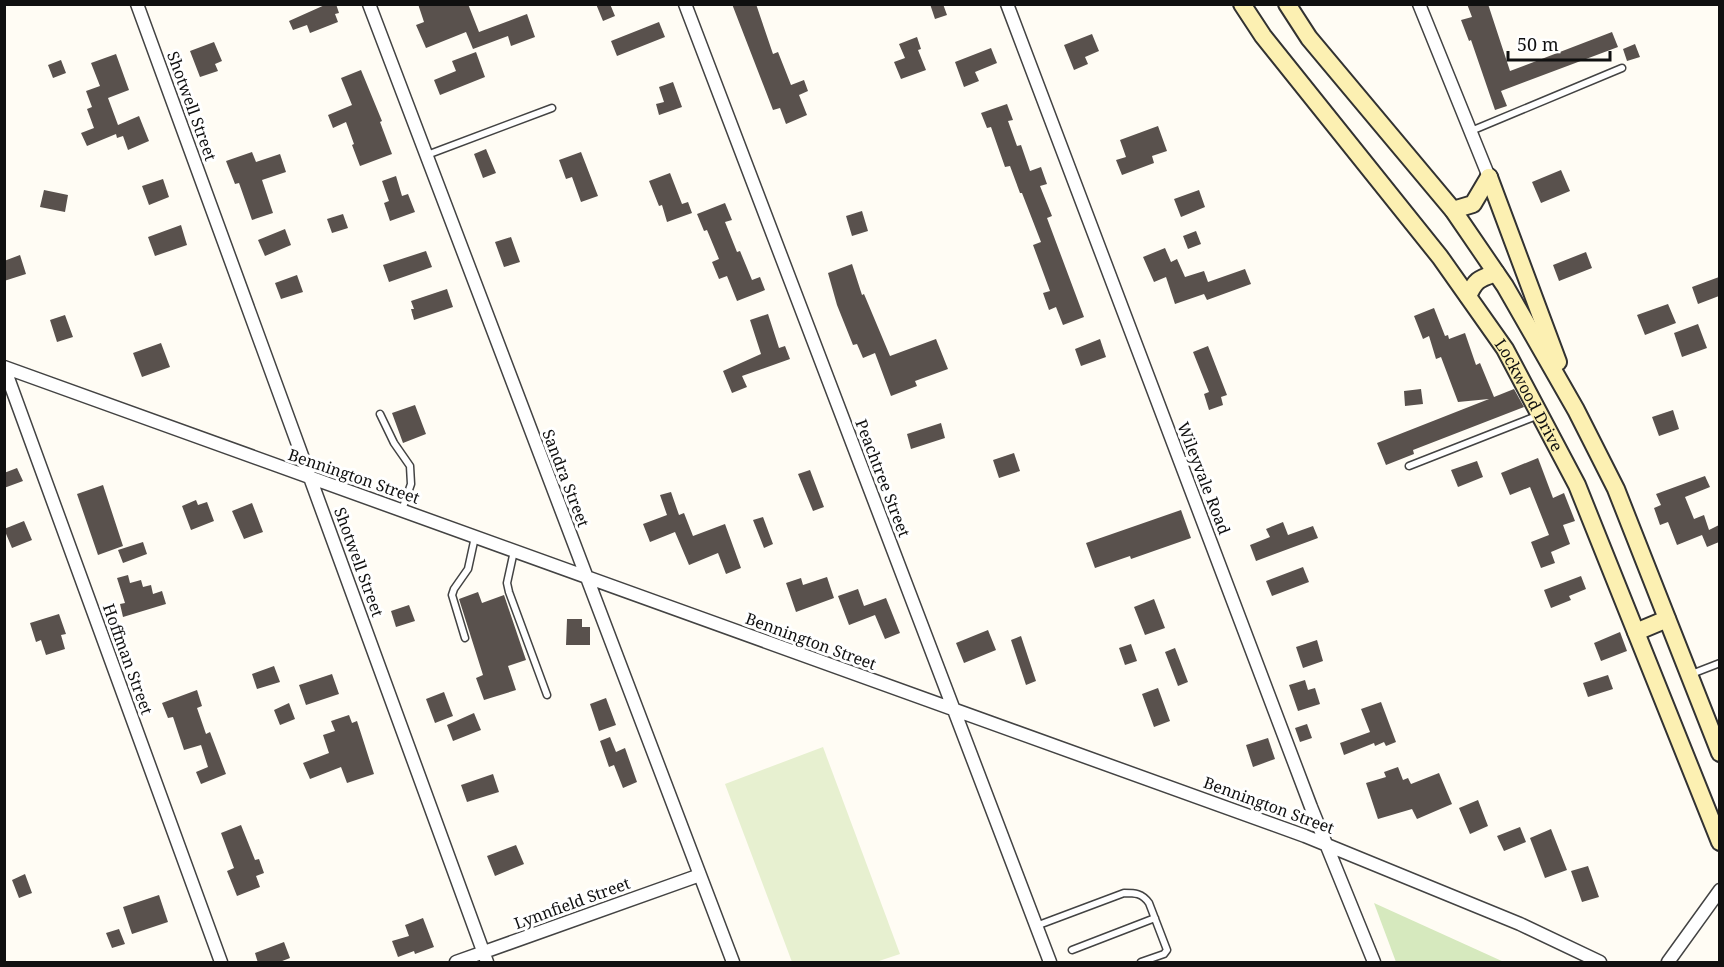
<svg xmlns="http://www.w3.org/2000/svg" width="1724" height="967" viewBox="0 0 1724 967" font-family="'Noto Serif',serif">
	<style>
		.green { fill: #d6e9be }
		.pitch { fill: #e7f0d0 }
		.building { fill: #59514d }
		.lines { fill: none; stroke-linecap: round; stroke-linejoin: round }
		.service-casing { stroke: #434343; stroke-width: 9 }
		.minor-casing { stroke: #434343; stroke-width: 15 }
		.secondary-casing { stroke: #323232; stroke-width: 20 }
		.service { stroke: #fff; stroke-width: 6 }
		.minor { stroke: #fff; stroke-width: 12 }
		.secondary { stroke: #fcf0b2; stroke-width: 16 }
		.labels { text-anchor: middle; dominant-baseline: central; stroke-width: 6; stroke-linejoin: round; paint-order: stroke }
		.street-label { font-size: 16px; fill: #101010; stroke: #fff }
	</style>
	<rect width="100%" height="100%" fill="#fffcf4"/>
	<path class="green" d="M1374 903 1504 962H1396Z"/>
	<path class="pitch" d="M823 747 900 954 876 962H792L725 784Z"/>
	<path class="building" d="M327 4H336L339 13 335 14 338 22 310 33 307 25 293 30 289 21Z
		M418 4H468L479 32 527 14 535 37 511 46 508 36 473 49 466 32 426 48 416 25 424 22Z
		M596 4H610L615 16 603 21Z
		M732 4H756L773 54 778 52 791 85 804 80 808 91 799 95 807 115 786 124 780 108 773 110Z
		M930 4H943L947 15 935 19Z
		M1467 4H1488L1510 71 1612 32 1618 47 1501 91 1507 106 1495 110 1471 40 1469 41 1461 20 1472 17Z
		M659 22 665 37 617 56 611 41Z
		M1092 34 1099 51 1085 57 1088 64 1074 70 1064 45Z
		M917 37 921 49 918 50 926 70 901 79 894 62 905 58 899 44Z
		M214 42 222 61 215 64 218 71 200 77 190 51Z
		M1635 44 1640 57 1627 61 1623 49Z
		M991 48 997 63 975 72 979 81 964 87 955 62Z
		M476 52 485 77 440 95 434 80 456 71 452 61Z
		M116 54 129 90 108 98 118 125 139 116 149 141 128 150 123 136 117 138 116 134 87 146 81 133 94 128 87 109 92 107 86 91 100 86 91 63Z
		M61 60 66 73 53 78 48 65Z
		M361 70 382 121 380 122 392 154 360 166 352 145 354 144 346 122 333 128 328 115 352 105 341 78Z
		M673 82 682 107 659 115 656 104 664 102 659 87Z
		M1007 104 1013 120 1008 121 1017 146 1021 145 1030 171 1041 167 1047 184 1040 186 1052 216 1047 218 1084 317 1063 325 1056 307 1049 310 1043 293 1050 291 1033 245 1041 242 1022 193H1020L1010 166 1005 167 991 127 987 128 981 113Z
		M1158 126 1167 151 1152 156 1154 163 1122 175 1116 160 1126 157 1120 140Z
		M486 149 496 173 483 178 474 154Z
		M252 152 256 162 280 154 286 172 262 180 273 213 252 220 239 183 235 184 226 161Z
		M581 152 598 196 581 202 572 177 566 179 559 160Z
		M1561 170 1570 191 1541 203 1532 182Z
		M670 173 682 204 688 202 692 213 667 222 662 205 659 206 649 181Z
		M396 176 402 196 408 194 415 212 390 221 384 203 389 201 382 181Z
		M163 179 169 197 149 205 142 186Z
		M44 190 68 195 65 212 40 207Z
		M1199 190 1205 207 1181 217 1174 199Z
		M725 203 732 220 725 222 737 252 740 251 752 280 760 277 765 290 737 301 727 276 719 279 712 262 719 259 707 230 704 231 697 214Z
		M862 211 868 231 852 236 846 216Z
		M343 214 348 228 332 233 327 219Z
		M181 225 187 245 155 256 148 237Z
		M285 229 291 245 265 256 258 240Z
		M1196 231 1201 244 1188 249 1183 236Z
		M511 237 520 262 504 267 495 242Z
		M1165 248 1171 262 1177 259 1185 277 1204 271 1208 282 1245 269 1251 284 1207 300 1204 294 1175 304 1166 277 1154 282 1143 257Z
		M426 251 432 267 389 282 383 265Z
		M1586 252 1592 268 1559 281 1553 265Z
		M20 255 26 274 4 281V261Z
		M852 264 862 295 864 294 890 356 936 339 948 369 915 381 917 386 891 396 875 353 863 358 857 344 853 345 837 305 828 273Z
		M297 275 303 292 281 299 275 283Z
		M1719 277V296L1698 304 1692 287Z
		M447 289 453 307 414 320 411 309H414L411 301Z
		M1668 304 1676 323 1645 335 1637 315Z
		M1434 308 1445 336 1448 335 1449 339 1465 333 1476 365 1480 363 1494 397 1514 389 1524 407 1413 450 1414 454 1386 465 1377 443 1489 399 1458 402 1441 357 1436 359 1429 336 1423 339 1414 316Z
		M768 314 779 348 785 346 790 359 742 376 747 387 732 393 723 371 761 354 750 320Z
		M65 315 73 337 57 342 50 320Z
		M1698 324 1707 348 1682 357 1674 333Z
		M1100 339 1106 357 1081 366 1075 349Z
		M161 343 170 367 142 377 133 353Z
		M1208 346 1227 395 1221 397 1223 405 1209 410 1204 394 1209 392 1193 352Z
		M1421 389 1423 404 1405 406 1404 391Z
		M415 405 426 434 403 443 392 413Z
		M1673 410 1679 429 1659 436 1652 417Z
		M941 423 945 438 911 449 907 434Z
		M1014 453 1020 471 999 478 993 460Z
		M1538 458 1553 498 1564 493 1575 521 1563 525 1570 544 1551 552 1555 563 1541 568 1531 542 1549 535 1530 487 1510 495 1501 473Z
		M1477 461 1483 477 1458 487 1451 470Z
		M17 468 23 481 4 488V473Z
		M810 470 824 507 813 511 798 474Z
		M1705 476 1710 487 1685 497 1694 519 1704 515 1709 530 1719 525V542L1707 547 1702 535 1677 545 1668 522 1660 525 1654 508 1661 505 1656 494Z
		M103 485 123 546 98 555 77 494Z
		M671 492 679 515 684 513 693 536 725 524 741 568 726 574 718 553 689 565 675 532 650 542 643 524 667 515 660 495Z
		M196 500 198 505 207 502 214 521 191 530 182 506Z
		M252 503 263 532 244 539 232 511Z
		M1181 510 1191 538 1131 559 1130 556 1095 568 1086 543Z
		M763 517 773 544 764 548 753 520Z
		M24 521 32 540 12 548 4 529Z
		M1283 522 1288 535 1313 526 1318 538 1256 561 1250 545 1270 537 1266 529Z
		M143 542 147 554 123 563 118 550Z
		M1303 567 1309 582 1272 596 1266 581Z
		M128 575 130 583 141 580 143 587 151 585 153 594 162 591 166 604 123 617 120 604 125 603 117 578Z
		M1581 576 1586 589 1569 596 1571 600 1551 608 1544 590Z
		M827 577 834 598 796 612 786 583 801 578 803 585Z
		M858 589 864 606 886 598 900 633 885 639 875 615 849 625 838 596Z
		M478 592 482 603 504 595 526 660 508 666 516 690 484 700 476 678 483 675 459 599Z
		M1154 599 1165 628 1145 635 1134 607Z
		M409 605 415 621 396 627 391 611Z
		M59 614 66 634 61 635 65 649 46 655 41 640 36 642 30 623Z
		M567 619H582V627H590V645H566Z
		M988 630 996 650 964 663 956 643Z
		M1620 632 1627 651 1601 661 1594 643Z
		M1021 636 1036 681 1026 685 1011 640Z
		M1317 640 1323 661 1303 668 1296 647Z
		M1131 644 1137 661 1125 665 1119 648Z
		M1175 648 1188 682 1178 686 1165 652Z
		M274 666 280 682 257 689 252 674Z
		M332 674 339 694 306 705 299 685Z
		M1608 675 1613 689 1588 697 1583 683Z
		M1305 680 1308 690 1315 688 1320 704 1298 711 1289 685Z
		M1158 688 1170 721 1154 727 1142 694Z
		M197 690 202 706 197 708 206 734 210 732 226 774 201 784 196 772 208 767 201 745 184 750 173 717 168 718 162 703Z
		M444 692 453 716 435 723 426 699Z
		M606 698 616 725 599 731 590 704Z
		M1381 702 1396 742 1386 746 1384 742 1375 746 1374 743 1344 755 1340 743 1370 732 1361 709Z
		M289 703 295 719 280 725 274 710Z
		M474 713 481 730 453 741 447 725Z
		M349 715 352 723 357 721 374 774 347 783 341 767 310 779 303 763 329 753 323 735 335 731 331 721Z
		M1307 724 1312 738 1300 742 1295 728Z
		M610 737 616 752 625 748 637 782 623 788 614 765 609 767 600 741Z
		M1268 738 1275 759 1253 767 1246 745Z
		M1398 767 1403 780 1408 778 1411 784 1439 773 1452 804 1417 819 1412 809 1378 819 1366 783 1386 777 1384 772Z
		M493 774 499 792 467 802 461 785Z
		M1478 800 1488 826 1470 834 1459 808Z
		M241 825 255 860 259 859 264 873 256 876 260 887 237 896 227 871 234 868 221 833Z
		M1520 827 1526 842 1504 851 1497 836Z
		M1551 829 1567 870 1545 878 1530 838Z
		M516 845 524 864 495 876 487 856Z
		M1588 866 1599 897 1582 902 1571 871Z
		M25 874 32 893 19 898 12 880Z
		M159 895 168 922 132 934 123 907Z
		M423 918 434 947 415 954 414 951 398 957 392 941 409 936 405 925Z
		M119 929 125 944 112 948 106 933Z
		M284 942 290 958 277 963H258L255 953Z"/>
	<g class="lines">
		<defs>
			<path id="service" d="M1471 131 1622 68
				M427 155 552 108
				M380 414 394 443 410 466 411 484 402 510
				M1409 466 1539 415
				M514 551 507 583 509 592 547 695
				M465 638 452 595 454 589 468 569 475 537
				M1689 675 1720 663
				M1036 926 1124 893C1135 893 1142 893 1149 903L1167 950 1164 954 1141 962
				M1072 950 1155 918"/>
			<path id="minor" d="M137 4 487 962
				M369 4 733 962
				M685 4 1050 962
				M1007 4 1311 807 1374 962
				M1419 4 1489 177
				M4 367 1305 836 1520 924 1600 962
				M4 367 221 962
				M456 962 700 875
				M1668 962 1720 890"/>
			<g id="secondary">
				<path id="s1" d="M1242 4 1263 36 1440 257 1505 349 1577 485 1720 842"/>
				<path d="M1287 4 1309 38 1453 210 1505 286 1576 410 1616 489 1720 753"/>
				<path d="M1489 177 1558 362"/>
				<path d="M1453 210 1473 204 1489 177"/>
				<path d="M1468 296C1476 279 1479 279 1496 273"/>
				<path d="M1636 632 1667 619"/>
			</g>
		</defs>
		<use href="#service" class="service-casing"/>
		<use href="#minor" class="minor-casing"/>
		<use href="#secondary" class="secondary-casing"/>
		<use href="#service" class="service"/>
		<use href="#minor" class="minor"/>
		<use href="#secondary" class="secondary"/>
	</g>
	<g class="labels">
		<g class="street-label">
			<text transform="translate(192 106) rotate(70)">Shotwell Street</text>
			<text stroke="none"><textPath href="#s1" startOffset="486">Lockwood Drive</textPath></text>
			<text transform="translate(354 476) rotate(19)">Bennington Street</text>
			<text transform="translate(566 478) rotate(69)">Sandra Street</text>
			<text transform="translate(883 478) rotate(69)">Peachtree Street</text>
			<text transform="translate(1204 478) rotate(69)">Wileyvale Road</text>
			<text transform="translate(359 562) rotate(70)">Shotwell Street</text>
			<text transform="translate(811 641) rotate(20)">Bennington Street</text>
			<text transform="translate(128 659) rotate(70)">Hoffman Street</text>
			<text transform="translate(1269 805) rotate(20)">Bennington Street</text>
			<text transform="translate(572 903) rotate(-20)">Lynnfield Street</text>
		</g>
	</g>
	<rect width="1724" height="967" fill="none" stroke="#101010" stroke-width="12"/>
	<path d="M1508 51v9h102v-9" fill="none" stroke="#101010" stroke-width="3"/>
	<text x="1517" y="51" font-size="18" fill="#101010" stroke="#ffffff" stroke-width="4.5" paint-order="stroke">50 m</text>
</svg>
